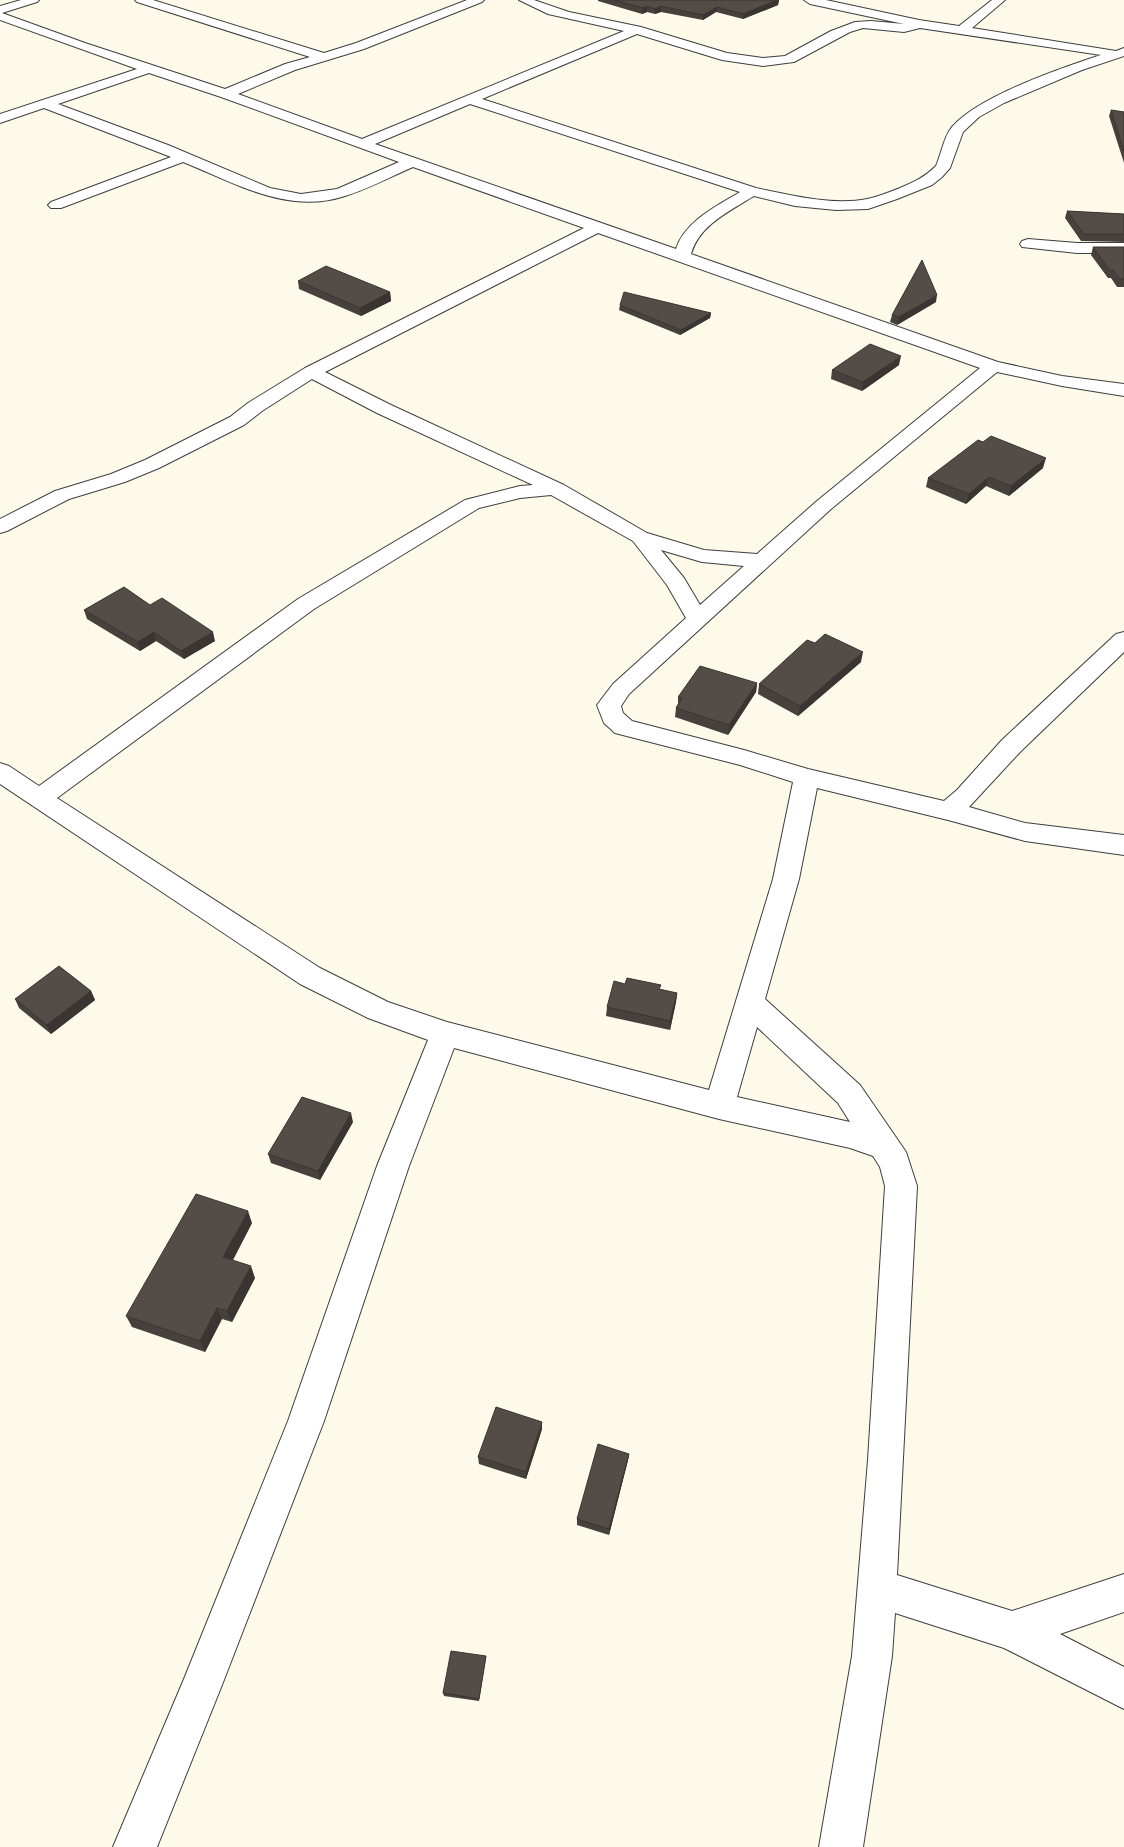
<svg xmlns="http://www.w3.org/2000/svg" width="1124" height="1847" viewBox="0 0 1124 1847" font-family="'Noto Serif',serif">
	<style>
		.lines { fill: none; stroke-linecap: round; stroke-linejoin: round }
		.street-casing { stroke: #3e3e3e; stroke-width: 2 }
		.street { fill: #fff; fill-rule: evenodd }
		.wall { fill: #47413d }
		.shaded-wall { fill: #3a3532 }
		.building { fill: #534c47; stroke: #3a3532 }
	</style>
	<rect width="100%" height="100%" fill="#fefae9"/>
	<g class="lines">
		<defs>
			<path id="street" d="M21 0H39L37 2 2 13 85 43 225 89 285 64 310 57 137 2 135 0H153L324 53 356 43 467 0H484L482 2 364 49 295 70 238 94 362 139 624 31 548 14 519 0H534L569 12 641 27 727 53 763 58 785 56 831 31 855 22 871 21 904 24 810 4 804 0H826L919 20 959 26 992 0H1005L972 28 1116 51 1124 48V56L1082 70 1004 103 979 117 963 132 950 168 942 177 932 185 897 199 868 209 836 210 795 206 754 196C730 211 699 225 691 254L998 362 1062 376 1124 384V396L1062 386 997 372 831 509 629 694 621 706 623 713 632 721 744 750 808 769 944 801 957 790 1002 740 1116 634 1124 632V652L1020 752 969 807 1025 823 1124 835V855L1025 841 948 820 817 788 799 879 765 999 860 1085 906 1152 917 1186 897 1575 1012 1611 1124 1574V1612L1060 1634 1124 1667V1709L1004 1648 895 1613 892 1656 863 1847H819L852 1656 868 1460 885 1186 880 1167 873 1156 850 1148 719 1119 454 1048 409 1166 324 1421 222 1685 157 1847H113L184 1679 288 1421 377 1166 428 1040 368 1018 300 984 0 784V763L9 766 39 786 298 599 465 500 520 486 533 485 377 413 312 379 262 411 244 425 159 468 125 482 69 499 7 531 0 533V519L55 491 111 474 145 460 230 417 248 403 305 368 584 228 413 167C390 177 368 189 345 196 288 215 235 183 183 162L61 208H51L48 205 51 202 171 157 44 108 0 123V114L137 69 0 20V6ZM863 28 904 32 920 28 1101 55C1061 68 979 96 952 127 944 136 941 155 936 166 925 177 914 182 900 188 889 192 878 197 867 199 833 206 789 195 756 188L482 99 637 34 722 60 763 66 794 62 850 32ZM149 73 221 97 399 162 337 189 301 194 270 188 168 145 58 104ZM470 104 740 192C717 206 685 221 676 249L375 144ZM598 233 980 368 817 501 757 554 704 550 647 533 564 485 391 405 325 372ZM551 495 633 541 667 585 686 618 613 684 597 705 604 723 615 733 740 765 793 782 773 879 709 1090 447 1022 388 1002 320 968 57 798 314 609 479 508 520 498ZM661 550 702 562 744 566 700 605 684 578ZM757 1027 838 1103 850 1122 737 1097Z
				M1028 239 1077 243H1124V253H1077L1022 247 1020 244 1022 241Z"/>
		</defs>
		<use href="#street" class="street-casing"/>
		<use href="#street" class="street"/>
	</g>
	<path class="wall" d="M598 0H779L778 5 743 19 716 12 703 20 661 12 655 14 647 12 642 14 598 1Z
		M1111 110 1124 112V163L1109 116Z
		M1067 211 1124 214V242L1081 241 1065 218Z
		M1093 247H1124V287H1117L1111 278H1108L1091 255Z
		M298 281 390 292 391 301 361 316 299 289Z
		M936 302 897 325 890 322 892 315Z
		M620 305 711 313 710 318 680 335 619 310Z
		M899 365 862 391 831 379 832 370Z
		M983 442 1043 468 1009 496 986 486 966 504 926 487 928 478Z
		M150 605 215 641 184 659 156 641 140 651 87 619 84 610Z
		M815 643 861 662 798 716 758 694 759 684Z
		M757 683 756 692 728 735 675 717 676 708 678 704V697Z
		M625 984 677 993 676 1002 670 1030 606 1016 607 1007Z
		M91 991 95 1000 51 1034 19 1008 15 999Z
		M353 1122 320 1180 271 1163 268 1154Z
		M252 1223 233 1260 255 1278 232 1322 222 1319 205 1352 132 1327 126 1316Z
		M542 1429 526 1479 479 1464 478 1457Z
		M629 1454 628 1460 609 1535 577 1525V1519Z
		M486 1656V1658L479 1701 444 1696 443 1693Z"/>
	<path class="shaded-wall" d="M777 0H779L778 5 743 19V14Z
		M647 6V12L642 14 643 8Z
		M661 6V12L655 14V9Z
		M717 7 716 12 703 20V15Z
		M390 292 391 301 361 316 360 308Z
		M937 295 936 302 897 325 899 317Z
		M711 313 710 318 680 335 681 330Z
		M901 356 899 365 862 391 863 382Z
		M1046 458 1043 468 1009 496 1011 486Z
		M989 477 986 486 966 504 969 494Z
		M154 632 156 641 140 651 138 642Z
		M213 632 215 641 184 659 181 651Z
		M863 652 861 662 798 716 800 706Z
		M757 683 756 692 728 735 729 725Z
		M91 991 95 1000 51 1034 47 1025Z
		M677 993 676 1002 670 1030V1021Z
		M351 1113 353 1122 320 1180 318 1171Z
		M248 1211 252 1223 228 1269 223 1257Z
		M251 1266 255 1278 232 1322 227 1311Z
		M217 1308 222 1319 205 1352 200 1341Z
		M542 1422V1429L526 1479V1472Z
		M629 1454 628 1460 609 1535V1529Z"/>
	<path class="building" d="M614 0H777L743 14 717 7 703 15 661 6 655 9 647 6 643 8Z
		M1111 110 1124 112V151Z
		M1067 211 1124 214V234H1084Z
		M1093 247H1124V279H1120L1113 270 1110 271Z
		M922 260 937 295 899 317 892 315Z
		M326 266 390 292 360 308 298 281Z
		M624 292 711 313 681 330 620 305Z
		M870 344 901 356 863 382 832 370Z
		M991 436 1046 458 1011 486 989 477 969 494 928 478 978 440 983 442Z
		M124 587 150 605 162 598 213 632 181 651 154 632 138 642 84 610Z
		M825 634 863 652 800 706 759 684 807 640 815 643Z
		M700 666 757 683 729 725 676 708 682 698 678 697Z
		M59 966 91 991 47 1025 15 999Z
		M627 978 661 985 659 989 677 993 670 1021 607 1007 614 981 625 984Z
		M302 1097 351 1113 318 1171 268 1154Z
		M196 1194 248 1211 223 1257 251 1266 227 1311 217 1308 200 1341 126 1316Z
		M496 1407 542 1422 526 1472 478 1457Z
		M598 1444 629 1454 609 1529 577 1519Z
		M451 1651 486 1656 479 1699 443 1693Z"/>
</svg>
